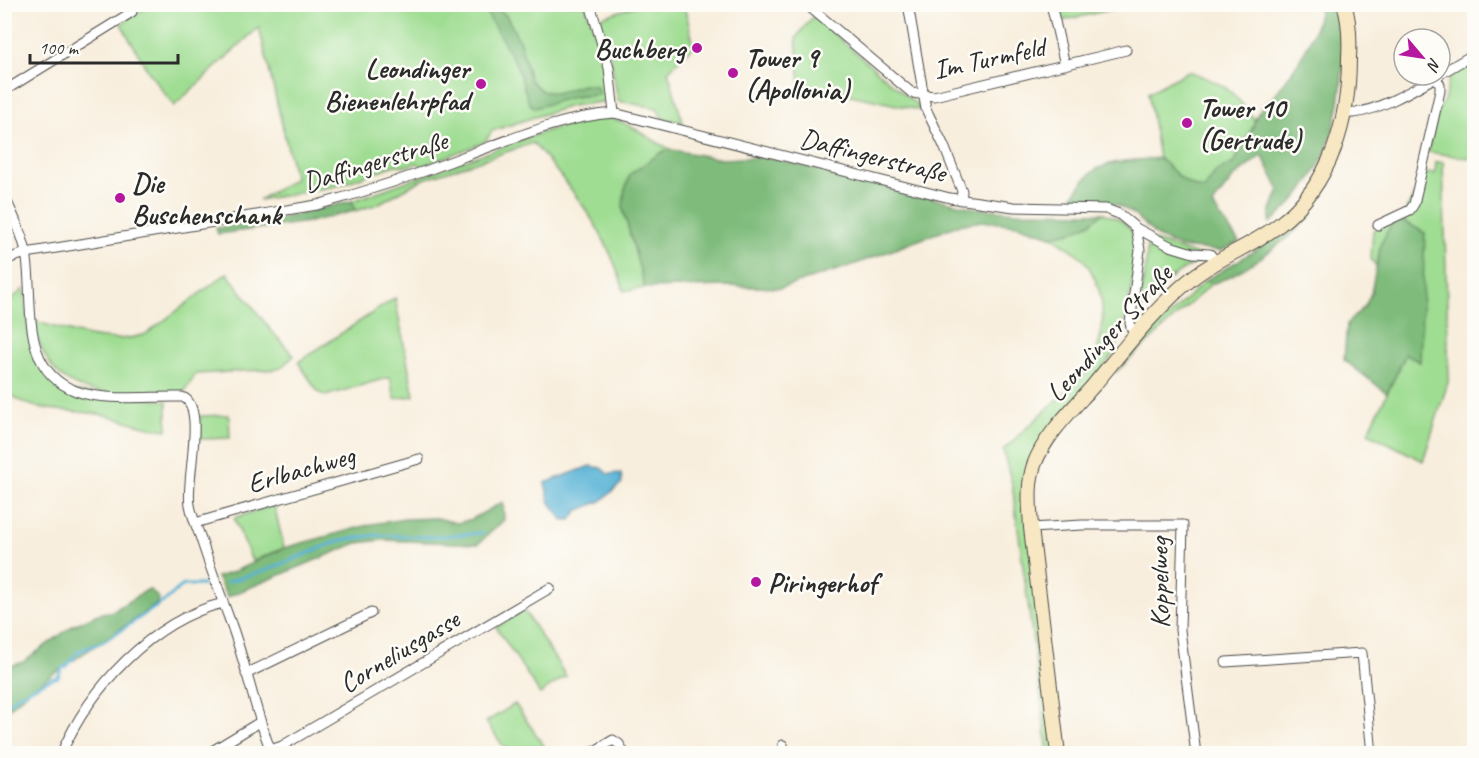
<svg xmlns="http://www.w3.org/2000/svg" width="1479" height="758" viewBox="0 0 1479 758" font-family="Caveat,sans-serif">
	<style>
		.green { fill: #9fdd92; stroke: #65845e; stroke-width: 1.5 }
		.forest { fill: #7fbc7c; stroke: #557454; stroke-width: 1.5 }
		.water { fill: #59b3d6; stroke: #426f80; stroke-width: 1.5 }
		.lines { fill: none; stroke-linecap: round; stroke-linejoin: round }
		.stream { stroke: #59b3d6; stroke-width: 3 }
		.street-casing { stroke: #4a4846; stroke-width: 11 }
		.secondary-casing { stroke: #4a4846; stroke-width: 16 }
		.street { stroke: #fff; stroke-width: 9 }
		.secondary { stroke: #f7e8c3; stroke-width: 14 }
		.poi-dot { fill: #b5179e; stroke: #fdfcf7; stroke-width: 2 }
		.labels { text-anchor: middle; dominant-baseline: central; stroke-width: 5; stroke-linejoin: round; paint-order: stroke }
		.poi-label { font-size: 28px; font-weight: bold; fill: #2b2b2b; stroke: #fdfcf7; text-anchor: start }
		.street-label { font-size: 28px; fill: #2b2b2b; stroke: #fdfcf7 }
	</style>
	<rect width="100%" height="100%" fill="#fdfcf7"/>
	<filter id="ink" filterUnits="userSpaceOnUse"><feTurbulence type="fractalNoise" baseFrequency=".0167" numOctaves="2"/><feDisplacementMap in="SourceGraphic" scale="12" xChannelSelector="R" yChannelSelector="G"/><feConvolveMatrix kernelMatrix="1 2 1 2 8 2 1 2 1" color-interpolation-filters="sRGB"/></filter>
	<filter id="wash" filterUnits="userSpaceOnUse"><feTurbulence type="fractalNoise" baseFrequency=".008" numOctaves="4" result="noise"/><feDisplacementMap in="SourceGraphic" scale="24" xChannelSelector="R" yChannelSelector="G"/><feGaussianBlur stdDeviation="1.35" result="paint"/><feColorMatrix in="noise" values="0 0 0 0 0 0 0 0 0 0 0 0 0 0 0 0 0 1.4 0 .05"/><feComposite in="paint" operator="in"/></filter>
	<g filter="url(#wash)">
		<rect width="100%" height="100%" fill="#f8eedd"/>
		<path class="green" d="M151 4H482L484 7 489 4 585 5 600 44 609 101 571 106 525 120 492 131 485 142 422 166 417 163 407 166 395 165 337 186 259 200 295 179 259 27 174 106 148 71 121 24Z
			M638 5H684L694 46 668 71 683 123 662 118 657 108 618 101 608 44 599 18Z
			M1057 5H1119V8L1061 21Z
			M813 16 924 111 800 84 796 38Z
			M1474 59V159L1428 152 1439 108 1444 101 1450 77 1459 67Z
			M1188 71C1224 84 1230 87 1254 119V125L1234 163 1216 172 1204 189C1187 188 1172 169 1159 158L1148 93Z
			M605 118C631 120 649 141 672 150L662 152 630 175 623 209 645 288 624 291C606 229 574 191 533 143L421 180 378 204 355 211 352 201 549 130 585 120Z
			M1436 162H1443L1449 379 1423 461 1368 433 1406 354 1419 362 1381 244 1376 266 1371 259 1373 230 1402 217 1426 173 1435 174Z
			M1103 213C1115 217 1127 221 1132 233 1143 256 1123 333 1112 356L1027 467 1053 753H1048L1012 484 1003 450 1087 372C1105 342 1109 301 1090 269 1082 254 1065 245 1051 236 1071 232 1086 225 1103 213Z
			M1148 239 1201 256 1203 261H1200C1170 275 1160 287 1140 312L1137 313 1145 274Z
			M227 273 270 329 294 356 279 369 196 374 185 391 179 394C112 393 47 406 34 321 70 331 110 347 146 334Z
			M1206 280 1211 284 1115 373 1143 341Z
			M24 289 30 340 34 353 68 391 167 401V430C143 428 121 418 98 414 69 409 26 414 5 389L4 311 13 298Z
			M395 298 414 396 395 399 390 377 325 396 318 392 298 362Z
			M229 415 230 438 201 439 200 416Z
			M274 505 284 548 252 561 234 518Z
			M524 610 566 676 540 694 496 627Z
			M515 704 549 753H508L486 722Z"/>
		<path class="forest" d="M482 5H496L507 17 520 42 530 80 542 91 556 93 583 85 597 86 599 95 572 97 535 108 529 103 516 64Z
			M1320 5H1337C1344 24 1343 44 1343 64 1340 129 1322 182 1270 223V213L1279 189 1262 155 1233 178 1212 205 1239 242 1220 251 1180 247 1158 237 1132 213 1116 204 1070 200C1076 192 1082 181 1090 174 1106 159 1138 161 1159 158 1172 169 1187 188 1204 189L1216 172 1234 163 1254 125C1254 112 1270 102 1277 92 1297 66 1317 37 1320 5Z
			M672 150 722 159 767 157 974 208 1017 212 1103 213 1089 224 1071 232 1051 236 1017 225 982 221 958 225 853 265 781 288 727 286 645 288 623 209 624 193 630 174 662 152Z
			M352 201 355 211 309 222 218 234 216 228 283 218Z
			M1308 211 1312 215C1290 238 1242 275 1211 284L1206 280 1285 232Z
			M1398 218 1425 233 1420 362 1406 354 1387 393 1344 360 1347 324 1365 306 1371 293 1381 244 1388 230Z
			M503 502 504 520 478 544 383 540 357 543 227 597 217 577 233 572 284 548 372 524 405 519 437 518 458 523 472 519Z
			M149 589 158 597 157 604 31 689 5 712V660L11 666 23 662 74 625 98 614 113 611Z"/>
		<path class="water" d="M590 466 601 468 608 474 621 473 622 483 601 501 577 511 571 520H563L550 503 545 483Z"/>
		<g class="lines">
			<path class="stream" d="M227 582 267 570 338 541 376 535 430 537 483 533
				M4 703 14 700 16 696C30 691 44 680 58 677L62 668 67 666 78 652 104 641 123 629 166 600 178 589 184 585H204"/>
		</g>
	</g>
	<g filter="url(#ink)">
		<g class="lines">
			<defs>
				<path id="street" d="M590 4 609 68 614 113
					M806 4 912 93 934 96 1126 50
					M908 4 926 109 944 146 962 191 961 200
					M1051 4 1065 65
					M1440 74 1474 54
					M4 91 132 12
					M1345 113C1370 116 1417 88 1439 75
					M4 196C13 214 22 233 26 252 35 299 17 369 76 391 106 402 150 396 182 397 207 404 185 483 190 505 192 516 196 526 200 536 209 564 219 591 229 618 246 662 254 709 272 754
					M1378 225 1410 210 1414 204 1440 91V85L1436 77
					M1136 228 1140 250 1130 323 1132 330 1137 335
					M4 260 26 253 317 205C368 191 417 175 465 156 514 138 562 117 614 113L950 198 1014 207 1106 209 1119 214 1136 228 1170 246 1193 253 1210 254 1217 263
					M195 523 419 459
					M1031 528 1082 525H1183L1180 630 1196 754
					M1226 662 1362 653 1372 754
					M246 674 371 613
					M783 745 786 754
					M271 750 282 746 550 588
					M61 754C90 688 151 621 223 603
					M207 754 260 722
					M590 754 613 740 619 744 625 754"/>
				<path id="secondary" d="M1058 754 1031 528C1030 507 1027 486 1034 465 1045 435 1072 410 1093 386 1124 349 1154 309 1191 279 1218 257 1253 246 1280 224 1331 184 1349 121 1349 58 1350 40 1350 22 1344 4"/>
			</defs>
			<use href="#street" class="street-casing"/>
			<use href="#secondary" class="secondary-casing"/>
			<use href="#street" class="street"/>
			<use href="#secondary" class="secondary"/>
		</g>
	</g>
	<g class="poi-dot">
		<circle cx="697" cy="48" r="6"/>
		<circle cx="733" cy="73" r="6"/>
		<circle cx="481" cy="84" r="6"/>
		<circle cx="1187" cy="123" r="6"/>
		<circle cx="120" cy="198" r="6"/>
		<circle cx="756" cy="582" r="6"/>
	</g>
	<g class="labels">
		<g class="poi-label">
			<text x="685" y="48" text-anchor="end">Buchberg</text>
			<text x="745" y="57">Tower 9<tspan x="745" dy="32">(Apollonia)</tspan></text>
			<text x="469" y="68" text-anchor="end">Leondinger<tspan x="469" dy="32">Bienenlehrpfad</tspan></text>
			<text x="1199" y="107">Tower 10<tspan x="1199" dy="32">(Gertrude)</tspan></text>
			<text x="132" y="182">Die<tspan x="132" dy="32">Buschenschank</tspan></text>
			<text x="768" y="582">Piringerhof</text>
		</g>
		<g class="street-label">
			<text transform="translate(989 58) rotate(-12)">Im Turmfeld</text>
			<text transform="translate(873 155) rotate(14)">Daffingerstraße</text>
			<text transform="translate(375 161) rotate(-17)">Daffingerstraße</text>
			<text transform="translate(1109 333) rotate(-48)">Leondinger Straße</text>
			<text transform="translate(301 469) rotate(-16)">Erlbachweg</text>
			<text transform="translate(1159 583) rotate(-91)">Koppelweg</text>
			<text transform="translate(399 651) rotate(-31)">Corneliusgasse</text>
		</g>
	</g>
	<rect width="1479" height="758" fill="none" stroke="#fdfcf7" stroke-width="24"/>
	<g transform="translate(1422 57) rotate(119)"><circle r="28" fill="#fdfcf7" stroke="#a9a8a5" stroke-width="1.5"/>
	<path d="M0-4.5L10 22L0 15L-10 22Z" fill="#b5179e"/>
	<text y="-9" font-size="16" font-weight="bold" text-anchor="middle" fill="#2b2b2b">N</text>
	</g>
	<path d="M30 54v9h148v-9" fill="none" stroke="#2b2b2b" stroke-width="3"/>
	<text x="39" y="54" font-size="18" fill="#2b2b2b" stroke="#fdfcf7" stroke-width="4.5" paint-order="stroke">100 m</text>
</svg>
